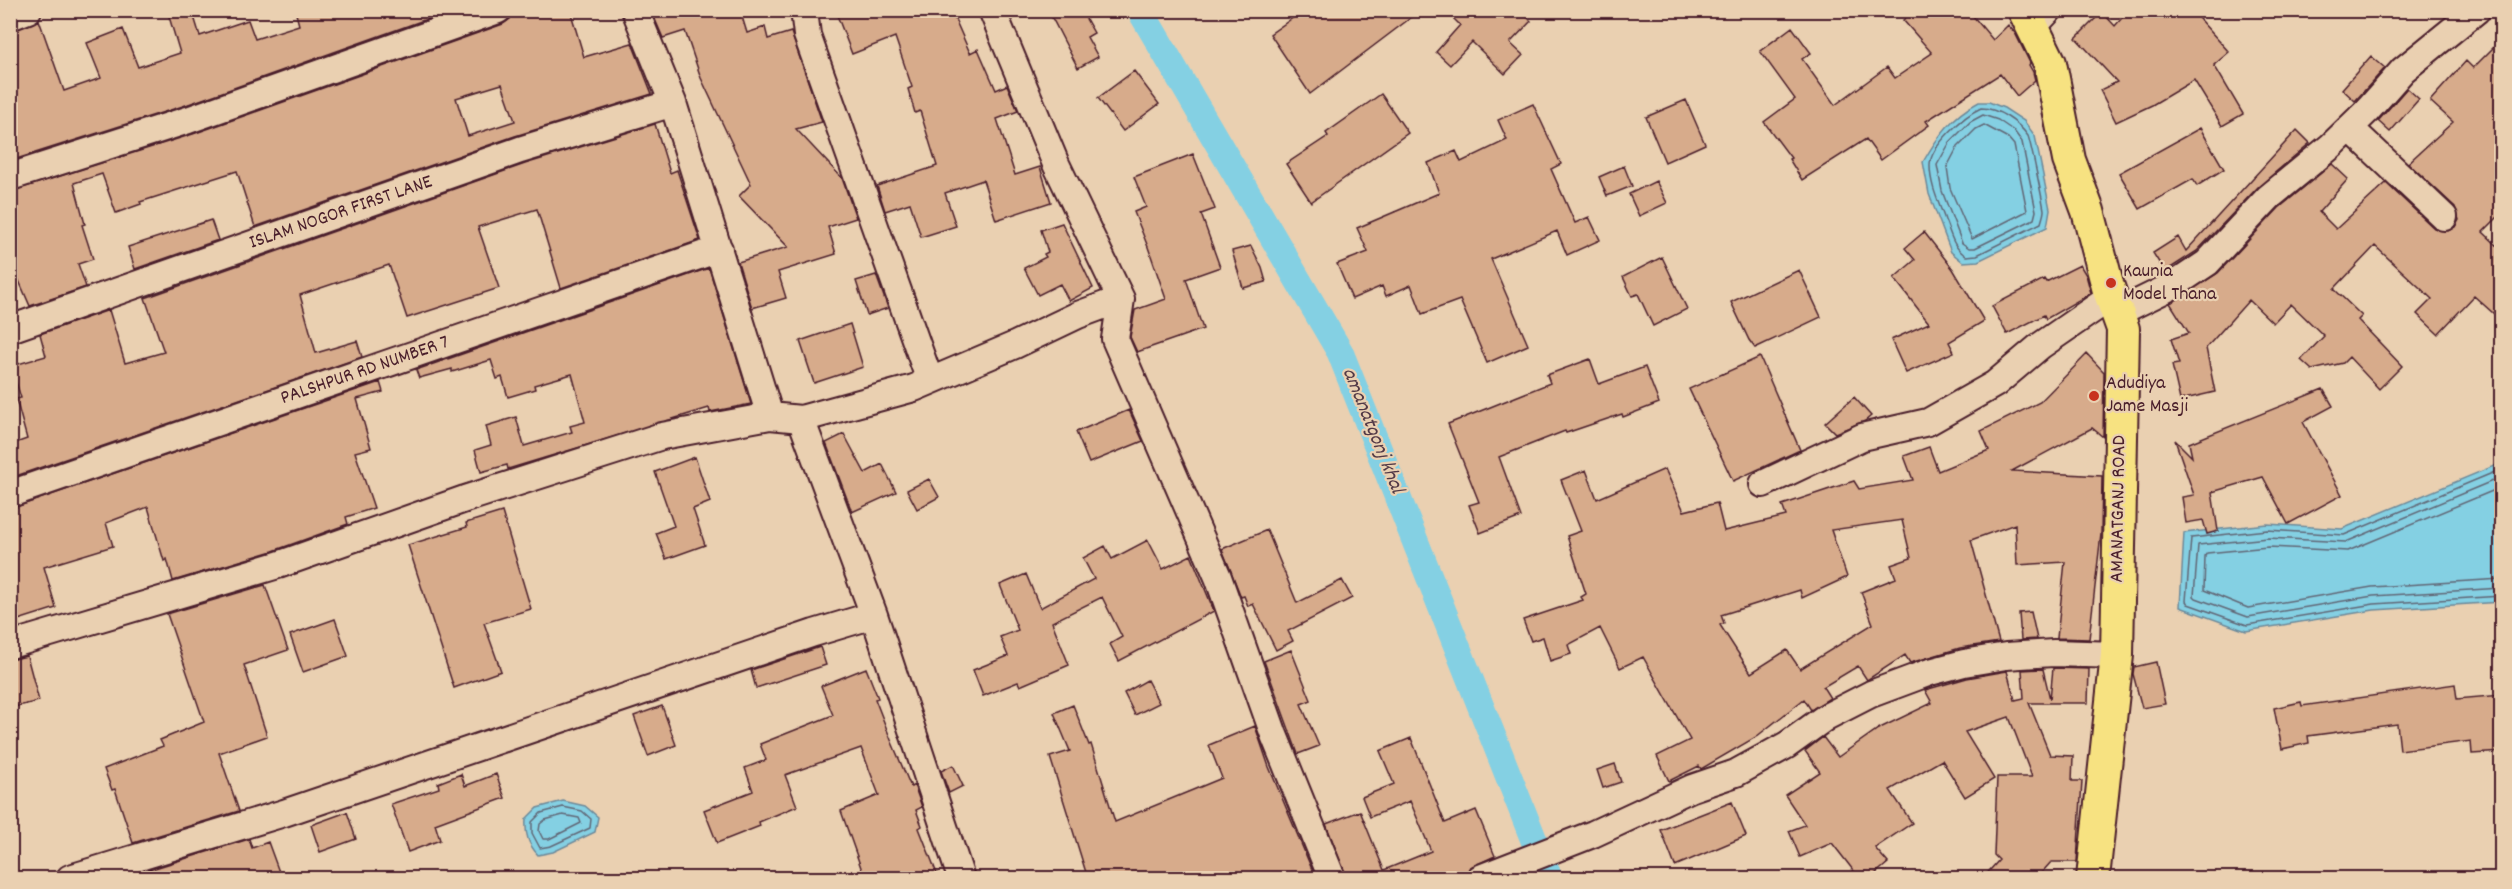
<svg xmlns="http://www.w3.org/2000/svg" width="2512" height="889" viewBox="0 0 2512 889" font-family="Dekko,sans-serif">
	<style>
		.water { fill: #84d0e3; stroke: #6d8999; stroke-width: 1.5 }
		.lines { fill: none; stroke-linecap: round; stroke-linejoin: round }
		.shore { stroke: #616675; stroke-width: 1.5 }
		.canal { stroke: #84d0e3; stroke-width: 27 }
		.building { fill: #d7ab8b; stroke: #4a1f2b; stroke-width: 1.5; fill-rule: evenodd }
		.minor-casing { stroke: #4a1f2b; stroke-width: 30 }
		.major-casing { stroke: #4a1f2b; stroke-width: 36 }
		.minor { stroke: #ead0b1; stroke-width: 26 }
		.major { stroke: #f7e281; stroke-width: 32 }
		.poi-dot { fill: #c8321e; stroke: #ead0b1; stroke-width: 2 }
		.labels { text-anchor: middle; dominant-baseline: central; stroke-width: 4.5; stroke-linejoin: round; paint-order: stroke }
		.street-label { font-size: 20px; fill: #4a1f2b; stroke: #ead0b1 }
		.poi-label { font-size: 20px; fill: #4a1f2b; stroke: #ead0b1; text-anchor: start }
		.water-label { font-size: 21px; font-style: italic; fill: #533a47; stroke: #ead0b1 }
	</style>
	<rect width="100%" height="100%" fill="#ead0b1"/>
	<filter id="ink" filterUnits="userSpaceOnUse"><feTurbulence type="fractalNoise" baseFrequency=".0167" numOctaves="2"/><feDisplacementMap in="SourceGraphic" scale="12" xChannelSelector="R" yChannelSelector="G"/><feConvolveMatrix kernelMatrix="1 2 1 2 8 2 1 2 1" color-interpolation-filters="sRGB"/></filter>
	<g filter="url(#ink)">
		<path class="water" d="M1979 102H1989L2004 108 2024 121 2035 136 2050 209 2047 227 1978 261 1963 262 1951 252 1929 194 1923 162C1938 136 1952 116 1979 102Z
			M2501 463V602L2374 610 2246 631 2180 607 2184 533 2267 524 2342 529Z
			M563 801 585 806 598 817 595 832 553 852 538 855C528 844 525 834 526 819L537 808Z"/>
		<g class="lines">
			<path class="shore" d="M1981 108C1998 108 2018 122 2028 136 2030 140 2043 202 2044 210 2044 214 2042 219 2041 223L1977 255 1966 256C1953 248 1951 234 1945 220 1939 203 1930 185 1930 166 1929 147 1965 115 1981 108Z
				M1983 115 1998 120 2014 131 2022 142 2036 211 2034 219 1975 248H1969L1962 243 1942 191 1937 165 1950 142 1970 122Z
				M1984 125 2008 138 2014 145 2027 211 1972 239 1950 188 1947 167 1957 148 1976 129Z
				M2502 469 2344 535 2267 530 2191 538 2186 601 2188 604 2247 625 2374 604 2502 596
				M2502 477 2346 542 2268 538 2198 545 2194 596 2196 598 2248 617 2373 596 2502 588
				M2502 487 2348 551 2268 547 2207 553 2205 556 2204 590 2248 608 2372 587 2502 579
				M563 807 582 811 591 819 590 828 551 846 540 848 532 833V822L541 813Z
				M563 815 579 818 581 823 549 839H543L539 831 540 824 545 820Z"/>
			<path class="canal" d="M1140 10 1340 352 1549 878"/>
		</g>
		<path class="building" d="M167 10H192L200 36 248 20 255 39 299 25 295 10H452L183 106 10 161V32L39 20 64 91 101 78 87 43 123 29 138 67 180 53Z
			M513 10H570L584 57 632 43 652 94 515 136 255 227 237 171 140 202 141 204 116 213 102 174 74 183 85 224 82 225 93 259 78 264 86 287 30 306 10 260V192L193 134 503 24 510 19ZM502 84 515 121 468 136 456 98Z
			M651 10H740L747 33 765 27 768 39 791 32 822 122 796 129 842 178 856 218 828 227 836 254 778 272 786 298 752 308 738 262 788 247 739 196 751 184 701 78 685 31 663 38Z
			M835 10H951L970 53 978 49 996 90 1007 85 1018 111 997 119 1015 175 1040 167 1051 202 996 220 983 180 945 193 956 226 921 237 910 203 885 211 877 186 937 166 920 111 915 113 908 89 912 87 895 37 852 54Z
			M1048 10H1081L1094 33 1087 37 1098 57 1078 68Z
			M1304 10H1421L1310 94 1270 34Z
			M1445 10H1520L1531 21 1510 43 1523 55 1505 74 1472 42 1450 65 1436 52 1460 25Z
			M1914 10H1968L1993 40 2008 25 2015 33 2030 63 2029 65 2033 72 2035 80 2017 96 2000 74 1926 121 1929 125 1881 160 1866 139 1802 180 1789 159 1791 158 1764 122 1795 99 1760 51 1792 27 1811 53 1802 59 1835 105 1887 67 1895 78 1932 53 1903 20Z
			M2129 10H2191L2229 52 2214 65 2243 114 2222 126 2194 80 2152 105 2116 122 2100 90 2117 82 2076 38 2102 12 2115 26Z
			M2502 39V213L2483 232 2502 250V321L2474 296 2438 334 2417 314 2432 299 2375 246 2334 289 2362 316 2358 320 2402 366 2379 389 2349 357 2343 363 2312 370 2301 360 2324 336 2291 304 2273 323 2249 300 2206 348 2215 392 2180 400 2172 365 2179 364 2171 339 2189 333 2170 303 2218 273 2279 208 2332 164 2348 179 2319 212 2336 229 2386 183 2434 228 2448 231 2455 227 2459 220 2455 207 2408 163 2453 122 2430 101 2466 61 2473 68Z
			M2371 56 2385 68 2355 101 2342 89Z
			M1134 71 1159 104 1123 131 1098 98Z
			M2407 88 2419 99 2390 132 2378 121Z
			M1381 94 1408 133 1311 202 1286 164 1328 136 1326 133Z
			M1686 100 1705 144 1665 162 1646 117Z
			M1533 104 1561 164 1551 169 1575 223 1589 217 1600 240 1567 255 1557 231 1491 259 1528 345 1487 363 1460 300 1422 314 1411 285 1386 296 1382 286 1352 299 1337 264 1368 252 1357 228 1439 193 1428 163 1456 151 1461 162 1507 140 1498 120Z
			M655 124 670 173 677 170 700 240 561 288 537 209 478 227 499 288 407 318 389 265 300 295 316 353 357 341 362 357 10 478V445L27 439 16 399 21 398 11 366 46 356 40 334 109 310 125 363 164 352 145 298 525 164Z
			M2200 128 2224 169 2197 186 2193 179 2140 209 2119 173Z
			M2297 130 2310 143 2258 187 2197 251 2155 278 2165 272 2153 253 2178 237 2186 251Z
			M1193 154 1215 209 1201 214 1220 267 1186 279 1203 329 1137 352 1130 337 1135 310 1166 299 1148 247 1134 212 1146 207 1134 177Z
			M1624 166 1632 186 1607 196 1599 177Z
			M1656 181 1667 203 1639 216 1629 194Z
			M211 220 218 240 135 269 128 247Z
			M1062 223 1093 288 1069 301 1060 284 1038 295 1024 268 1046 257 1044 254 1048 252 1041 230Z
			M1924 232 1953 269 1984 321 1949 342 1954 352 1906 373 1891 340 1929 323 1894 278 1915 260 1905 248Z
			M1251 246 1262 268 1266 282 1243 288 1232 251Z
			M1662 257 1687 309 1653 326 1638 294 1632 296 1623 277Z
			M2080 265 2086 275 2091 293 2046 319 2044 315 2007 334 1992 306 2044 279 2046 282Z
			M709 268 751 404 710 412 709 408 508 469 507 465 481 472 475 450 491 445 486 426 516 417 524 446 572 432 570 426 585 422 572 374 534 385 535 389 508 397 502 377 497 379 491 360 452 372V369L419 378 416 370Z
			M1799 270 1821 317 1755 348 1749 340 1731 302Z
			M876 275 888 308 867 315 856 281Z
			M850 324 863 367 814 383 800 341Z
			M2087 354 2104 372 2103 437 2092 428 2012 471 2102 476 2101 534 2089 639 2057 638 2065 562 2017 565 2015 524 1971 540 1999 642 1960 648 1910 663 1905 655 1867 680 1858 666 1823 687 1830 698 1811 710 1804 699 1756 737 1701 769 1699 766 1669 781 1657 756 1690 740 1643 657 1620 668 1600 628 1568 645 1571 654 1550 661 1543 637 1531 641 1523 620 1583 600 1581 597 1586 594 1567 536 1581 531 1561 480 1586 470 1597 499 1665 469 1684 511 1717 503 1724 531 1786 516 1782 505 1854 481 1859 489 1913 480 1904 456 1929 447 1938 471 1989 450 1981 431 2040 402ZM1902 520 1911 558 1891 565 1896 578 1861 592 1873 624 1800 669 1787 650 1751 673 1720 625 1724 623 1721 615 1800 590 1802 598 1847 577 1831 530Z
			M1760 357 1800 450 1733 481 1689 389Z
			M1590 359 1599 384 1645 367 1659 403 1623 417 1622 414 1566 433 1565 431 1499 457 1521 517 1480 533 1469 505 1479 502 1448 424 1550 383 1547 375Z
			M380 382 383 392 357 399 371 448 355 452 374 508 346 517 348 524 273 551 173 581 167 559 164 561 148 507 106 523 113 546 44 567 56 608 18 620 19 627 10 629V509Z
			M2323 389 2333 406 2303 422 2342 495 2288 524 2263 477 2212 492 2218 531 2207 534 2203 520 2186 523 2182 497 2194 495 2175 440 2192 457 2189 443Z
			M1854 397 1871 416 1865 421 1835 433 1825 423Z
			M1129 410 1143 441 1089 463 1076 432Z
			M844 434 865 473 882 464 896 492 852 512 826 443Z
			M695 457 710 502 693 509 705 545 666 559 656 533 674 526 655 472Z
			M929 479 939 497 917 509 907 490Z
			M502 512 531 609 484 623 501 671 454 688 408 545 467 527 466 523Z
			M1267 530 1297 603 1342 580 1352 598 1288 631 1293 641 1276 650 1253 604 1248 606 1244 596 1241 597 1222 549Z
			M1148 540 1163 569 1191 555 1214 611 1119 661 1110 644 1122 637 1102 597 1052 622 1069 665 1020 686 1018 682 983 696 973 670 1008 656 1000 637 1018 630 1000 585 1026 574 1040 608 1094 579 1083 558 1105 546 1112 559Z
			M265 585 288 650 244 665 267 736 219 753 239 811 133 843 115 789 112 790 104 769 163 746 160 740 204 722 167 614Z
			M2031 612 2037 639 2021 640 2019 613Z
			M335 619 348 656 303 672 290 635Z
			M820 647 826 665 756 688 751 670Z
			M1291 650 1311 700 1301 704 1319 746 1298 754 1264 661Z
			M27 656 39 701 10 708V660Z
			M2156 662 2165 704 2142 708 2133 674 2134 667Z
			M866 668 878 698 875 699 891 740 911 787 914 785 922 807 916 810 922 826 919 828 939 879H865L841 811 879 795 861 748 785 775 797 806 759 822 760 826 717 843 704 810 753 791 745 768 766 760 760 744 833 715 821 686Z
			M2053 668 2089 669 2088 703H2029L2050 755 2073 756 2072 781H2082L2077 862H2051L2036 879H1982L1999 860 1994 855 1997 777H2032L2009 717 1965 732 1994 779 1965 797 1942 760 1890 790 1912 823 1875 848 1888 863 1869 879H1860L1832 843 1800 857 1789 831 1805 825 1785 795 1820 772 1805 751 1823 737 1838 757 1878 729 1932 703 1925 690 1967 678 2007 671 2015 700 2024 698 2022 670 2043 669 2050 699Z
			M1147 680 1159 703 1135 715 1124 693Z
			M2455 684 2457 699 2502 695V752L2472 754 2471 741 2400 750 2397 724 2308 736 2309 743 2282 749 2274 708 2301 702 2302 706Z
			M1073 705 1089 745 1091 744 1115 822 1222 778 1209 745 1255 726 1269 767 1316 879H1088L1050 757 1070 751 1054 713Z
			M662 706 676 745 648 756 634 716Z
			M1411 738 1445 823 1476 810 1495 856 1469 868 1465 879H1347L1326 824 1360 811 1384 870 1431 851 1410 801 1370 817 1362 797 1394 784 1380 751Z
			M1615 764 1621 782 1603 788 1597 770Z
			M953 765 963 786 949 793 941 771Z
			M461 774 465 786 496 774 505 798 435 824 440 840 408 852 391 804 439 788 438 783Z
			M1732 802 1746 836 1675 866 1661 830Z
			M347 812 356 839 320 852 311 825Z
			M249 839 252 848 268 842 279 872 262 879H144L142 872Z"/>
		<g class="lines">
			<defs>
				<path id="minor" d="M635 10 673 103 770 416 801 419 914 388 1015 345 1078 315 1121 299
					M804 10 807 35 930 381
					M992 10 1056 164 1121 299 1115 339 1218 577 1274 735 1332 878
					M10 17 28 10
					M2032 28 2049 10
					M2350 128 2444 217
					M10 177 188 120 498 10
					M2117 313 2174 285 2207 263 2269 197 2331 146 2367 111 2403 70 2477 10
					M10 329 520 150 673 103
					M801 419 874 615
					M1763 484 1862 437 1928 422 1995 384 2040 346 2111 297
					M10 494 719 249
					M10 645 278 565 465 499 662 436 770 416
					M70 878 284 813 814 633 874 615 961 878
					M1480 878 1593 834 1692 788 1736 773 1787 745 1826 717 1871 694 1930 672 1964 663 2006 656 2054 653 2117 655"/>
				<path id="major" d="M2024 10 2050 63 2069 160 2088 211 2108 287 2123 329 2117 655 2093 878"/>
			</defs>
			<use href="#minor" class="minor-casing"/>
			<use href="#major" class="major-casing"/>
			<use href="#minor" class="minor"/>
			<use href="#major" class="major"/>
		</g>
	</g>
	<g class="poi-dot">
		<circle cx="2111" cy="283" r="6"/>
		<circle cx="2094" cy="396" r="6"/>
	</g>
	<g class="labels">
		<g class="street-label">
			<text transform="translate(341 213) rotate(-19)">ISLAM NOGOR FIRST LANE</text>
			<text transform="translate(365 371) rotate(-19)">PALSHPUR RD NUMBER 7</text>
			<text transform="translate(2119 509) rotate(-89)">AMANATGANJ ROAD</text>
		</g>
		<g class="poi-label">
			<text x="2123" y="272">Kaunia<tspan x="2123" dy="23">Model Thana</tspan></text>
			<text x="2106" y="384">Adudiya<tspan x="2106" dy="23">Jame Masji</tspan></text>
		</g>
		<g class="water-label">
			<text transform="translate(1372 431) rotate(68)">amanatgonj khal</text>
		</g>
	</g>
	<rect width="2512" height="889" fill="none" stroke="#ead0b1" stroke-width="36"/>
	<rect x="18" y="18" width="2476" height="853" fill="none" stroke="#4a1f2b" stroke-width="2" filter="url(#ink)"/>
</svg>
